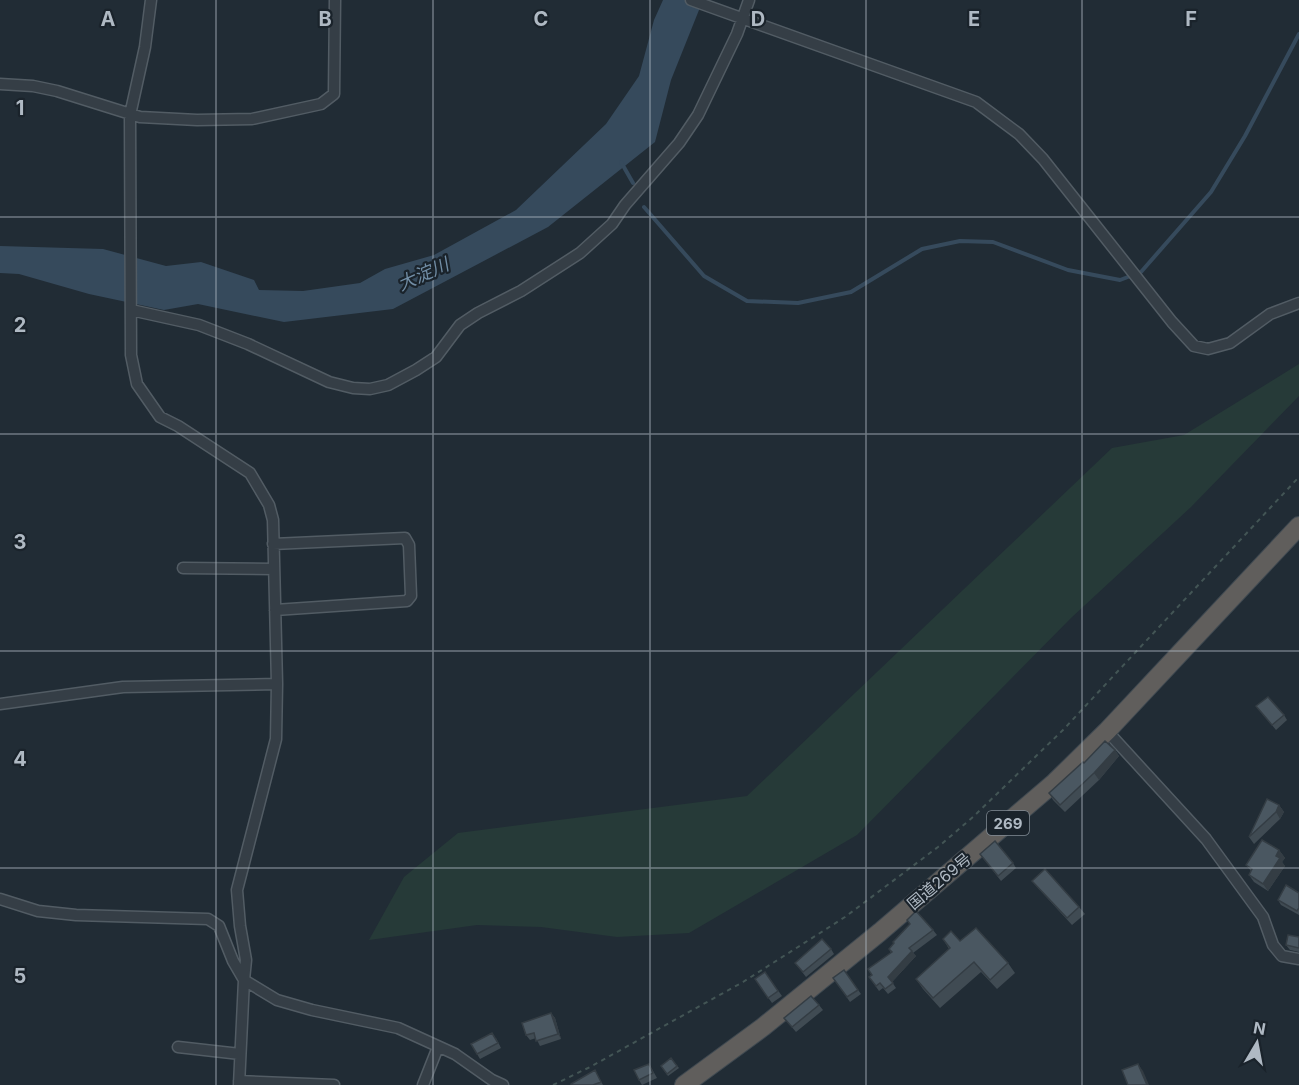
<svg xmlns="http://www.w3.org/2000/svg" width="1299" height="1085" viewBox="0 0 1299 1085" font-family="Inter,'Noto Sans JP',sans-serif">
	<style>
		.green { fill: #263a38 }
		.water { fill: #364a5c }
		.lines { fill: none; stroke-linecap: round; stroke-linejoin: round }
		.stream { stroke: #364a5c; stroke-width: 4 }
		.minor-casing { stroke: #525c64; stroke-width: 13 }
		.trunk-casing { stroke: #3f4951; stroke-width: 20 }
		.path { stroke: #435555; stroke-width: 2; stroke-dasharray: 4.5 4.5; stroke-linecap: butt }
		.minor { stroke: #353e46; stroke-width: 10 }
		.trunk { stroke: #605e5c; stroke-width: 18 }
		.wall { fill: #404b53 }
		.shaded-wall { fill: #343d44 }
		.building { fill: #4a5761; stroke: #343d44; stroke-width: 1.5 }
		.grid { fill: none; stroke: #afb9c3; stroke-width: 1.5; stroke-opacity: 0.55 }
		.labels { text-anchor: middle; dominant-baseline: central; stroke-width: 4.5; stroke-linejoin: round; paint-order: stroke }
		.shield { fill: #1a232b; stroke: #828c95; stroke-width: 1.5 }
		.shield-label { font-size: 15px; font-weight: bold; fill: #afb9c3 }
		.street-label { font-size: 16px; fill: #afb9c3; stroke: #1a232b }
		.water-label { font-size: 18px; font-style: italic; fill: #718da5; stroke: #1a232b }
		.grid-label { font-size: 20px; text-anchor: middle; font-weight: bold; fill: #afb9c3; stroke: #1a232b; stroke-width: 4.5; stroke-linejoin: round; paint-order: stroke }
	</style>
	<rect width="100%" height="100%" fill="#212c35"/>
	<path class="green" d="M1299 364V396L1191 507 1071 618 857 835 689 933 617 937 541 927 477 925 369 940 404 877 458 833 747 796 1112 448 1184 435Z"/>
	<path class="water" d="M663 0H703L671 80 655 142 548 227 393 309 284 322 198 304 164 310 89 294 19 274 0 273V246L103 249 166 266 201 262 254 280 259 290 303 291 360 283 385 269 434 255 516 210 606 124 639 76 654 20Z"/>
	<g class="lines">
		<path class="stream" d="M621 162 633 183
			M644 207 704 276 747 301 798 303 851 292 922 249 960 241 993 242 1068 270 1120 280 1141 272 1211 192 1245 136 1299 34"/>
		<defs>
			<path id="minor" d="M151 0 145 47 130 115 131 355 137 384 160 417 178 426 250 473 269 505 273 520 277 684 276 739 237 890 240 926 246 960 244 980 239 1085
				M691 0 976 102 1019 134 1043 159 1172 322 1194 346 1208 349 1230 343 1270 314 1299 303
				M0 84 33 86 57 91 140 117 197 120 252 119 321 104 334 94 335 0
				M131 310 199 325 248 344 329 382 353 388 370 389 388 385 416 370 436 357 460 325 478 313 521 291 580 253 612 224 625 205 679 143 698 115 737 34 749 0
				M273 544 405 538 409 545 411 596 407 601 275 610
				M183 568 274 569
				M0 704 123 687 277 684
				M1107 731 1206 839 1263 917 1273 945 1282 956 1299 959
				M0 899 38 911 76 915 208 919 219 926 233 961 244 980 277 1000 312 1010 398 1028 455 1054 492 1080 503 1085
				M178 1047 240 1054
				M239 1081 334 1085
				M423 1085 438 1047"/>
			<path id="trunk" d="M684 1085 763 1027 880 932 1055 782 1107 731 1299 526"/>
		</defs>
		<use href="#minor" class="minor-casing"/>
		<use href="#trunk" class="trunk-casing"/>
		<path class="path" d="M553 1085 590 1067 743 982 845 917 938 847 973 817 1063 730 1299 477"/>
		<use href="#minor" class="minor"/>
		<use href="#trunk" class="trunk"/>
	</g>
	<path class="wall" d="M1256 706 1284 715 1287 720 1276 730Z
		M1115 750 1119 756 1099 780 1065 812 1053 800 1049 793 1084 763Z
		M1279 805 1284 812 1280 819 1254 844 1249 837Z
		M1279 850 1285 858 1282 862 1285 866 1268 891 1254 882 1249 875 1251 871 1246 865Z
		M980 854 1013 863 1016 868 1001 881Z
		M1032 881 1079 907 1085 914 1072 925 1038 888Z
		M1299 893V915L1281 905 1278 900Z
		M907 920 933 930 937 935 913 953 916 956 892 982 896 988 888 994 883 988 879 991 869 977 891 953 889 949 910 924Z
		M1299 937V952L1290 950 1286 945Z
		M943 939 960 941 1008 963 1015 973 997 989 981 972 940 1008 923 989 916 979 949 949Z
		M831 949 834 954 806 977 795 963Z
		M844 970 861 994 850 1002 833 978Z
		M765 972 782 996 772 1003 755 979Z
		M819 1005 823 1010 796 1032 784 1018Z
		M551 1013 555 1018 561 1039 540 1046 536 1038 530 1040 526 1035Z
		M496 1038 501 1048 480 1059 477 1054Z
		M671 1058 679 1068 668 1076 661 1066Z
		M649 1064 652 1069 657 1078 642 1085 639 1080Z
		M595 1070 603 1085H571Z"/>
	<path class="shaded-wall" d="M1115 750 1119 756 1099 780 1094 773Z
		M1279 805 1284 812 1280 819 1276 812Z
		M1279 850 1285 858 1282 862 1285 866 1268 891 1263 884Z
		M912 951 916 956 892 982 888 977Z
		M551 1013 555 1018 561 1039 558 1034Z
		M1138 1064 1143 1071 1149 1085H1147Z"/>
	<path class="building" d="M1268 697 1284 715 1272 725 1256 706Z
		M1105 741 1115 750 1094 773 1060 805 1049 793 1083 762 1084 763Z
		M1267 799 1279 805 1276 812 1249 837Z
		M1262 840 1279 850 1276 856 1280 858 1263 884 1249 875 1252 869 1246 865Z
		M995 841 1013 863 998 876 980 854Z
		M1045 869 1079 907 1067 918 1032 881Z
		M1286 885 1299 893V908L1297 911 1278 900Z
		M916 911 933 930 909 948 912 951 888 977 893 983 885 989 880 983 876 986 869 977 872 975 868 969 892 952 889 949 894 943 893 942 910 924 907 920Z
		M976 928 1008 963 990 980 974 962 933 998 916 979 950 948 943 939 951 931 960 941Z
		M1288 935 1299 937V948L1286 945Z
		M822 939 831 949 803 972 795 963Z
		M844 970 858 990 847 997 833 978Z
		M765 972 778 991 768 998 755 979Z
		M811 996 819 1005 792 1027 784 1018Z
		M551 1013 558 1034 536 1041 534 1033 526 1035 522 1023Z
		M492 1033 498 1043 477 1054 471 1044Z
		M671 1058 677 1066 667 1074 661 1066Z
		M649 1064 653 1073 639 1080 634 1070Z
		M1138 1064 1147 1085H1128L1122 1070Z
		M595 1070 601 1082 593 1085H571V1084Z"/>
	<path class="grid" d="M216 0V1085M433 0V1085M650 0V1085M866 0V1085M1082 0V1085M0 217H1299M0 434H1299M0 651H1299M0 868H1299"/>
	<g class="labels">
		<rect class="shield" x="987" y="811" width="42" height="24" rx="4.5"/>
		<g class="shield-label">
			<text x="1008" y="823">269</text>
		</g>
		<g class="street-label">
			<text transform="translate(939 881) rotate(-40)">国道269号</text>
		</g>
		<g class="water-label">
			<text transform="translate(423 274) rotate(-24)">大淀川</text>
		</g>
	</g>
	<g class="grid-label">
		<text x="108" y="26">A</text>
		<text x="325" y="26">B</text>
		<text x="541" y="26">C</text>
		<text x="758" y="26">D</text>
		<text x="974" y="26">E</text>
		<text x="1191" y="26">F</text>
		<text x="20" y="115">1</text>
		<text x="20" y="332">2</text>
		<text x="20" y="549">3</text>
		<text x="20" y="766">4</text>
		<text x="20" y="983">5</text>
	</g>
	<g transform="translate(1257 1043) rotate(10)" stroke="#1a232b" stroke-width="4.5" paint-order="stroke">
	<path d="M0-4.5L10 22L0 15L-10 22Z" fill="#afb9c3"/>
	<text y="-9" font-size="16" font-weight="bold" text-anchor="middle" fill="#afb9c3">N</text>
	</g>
</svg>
